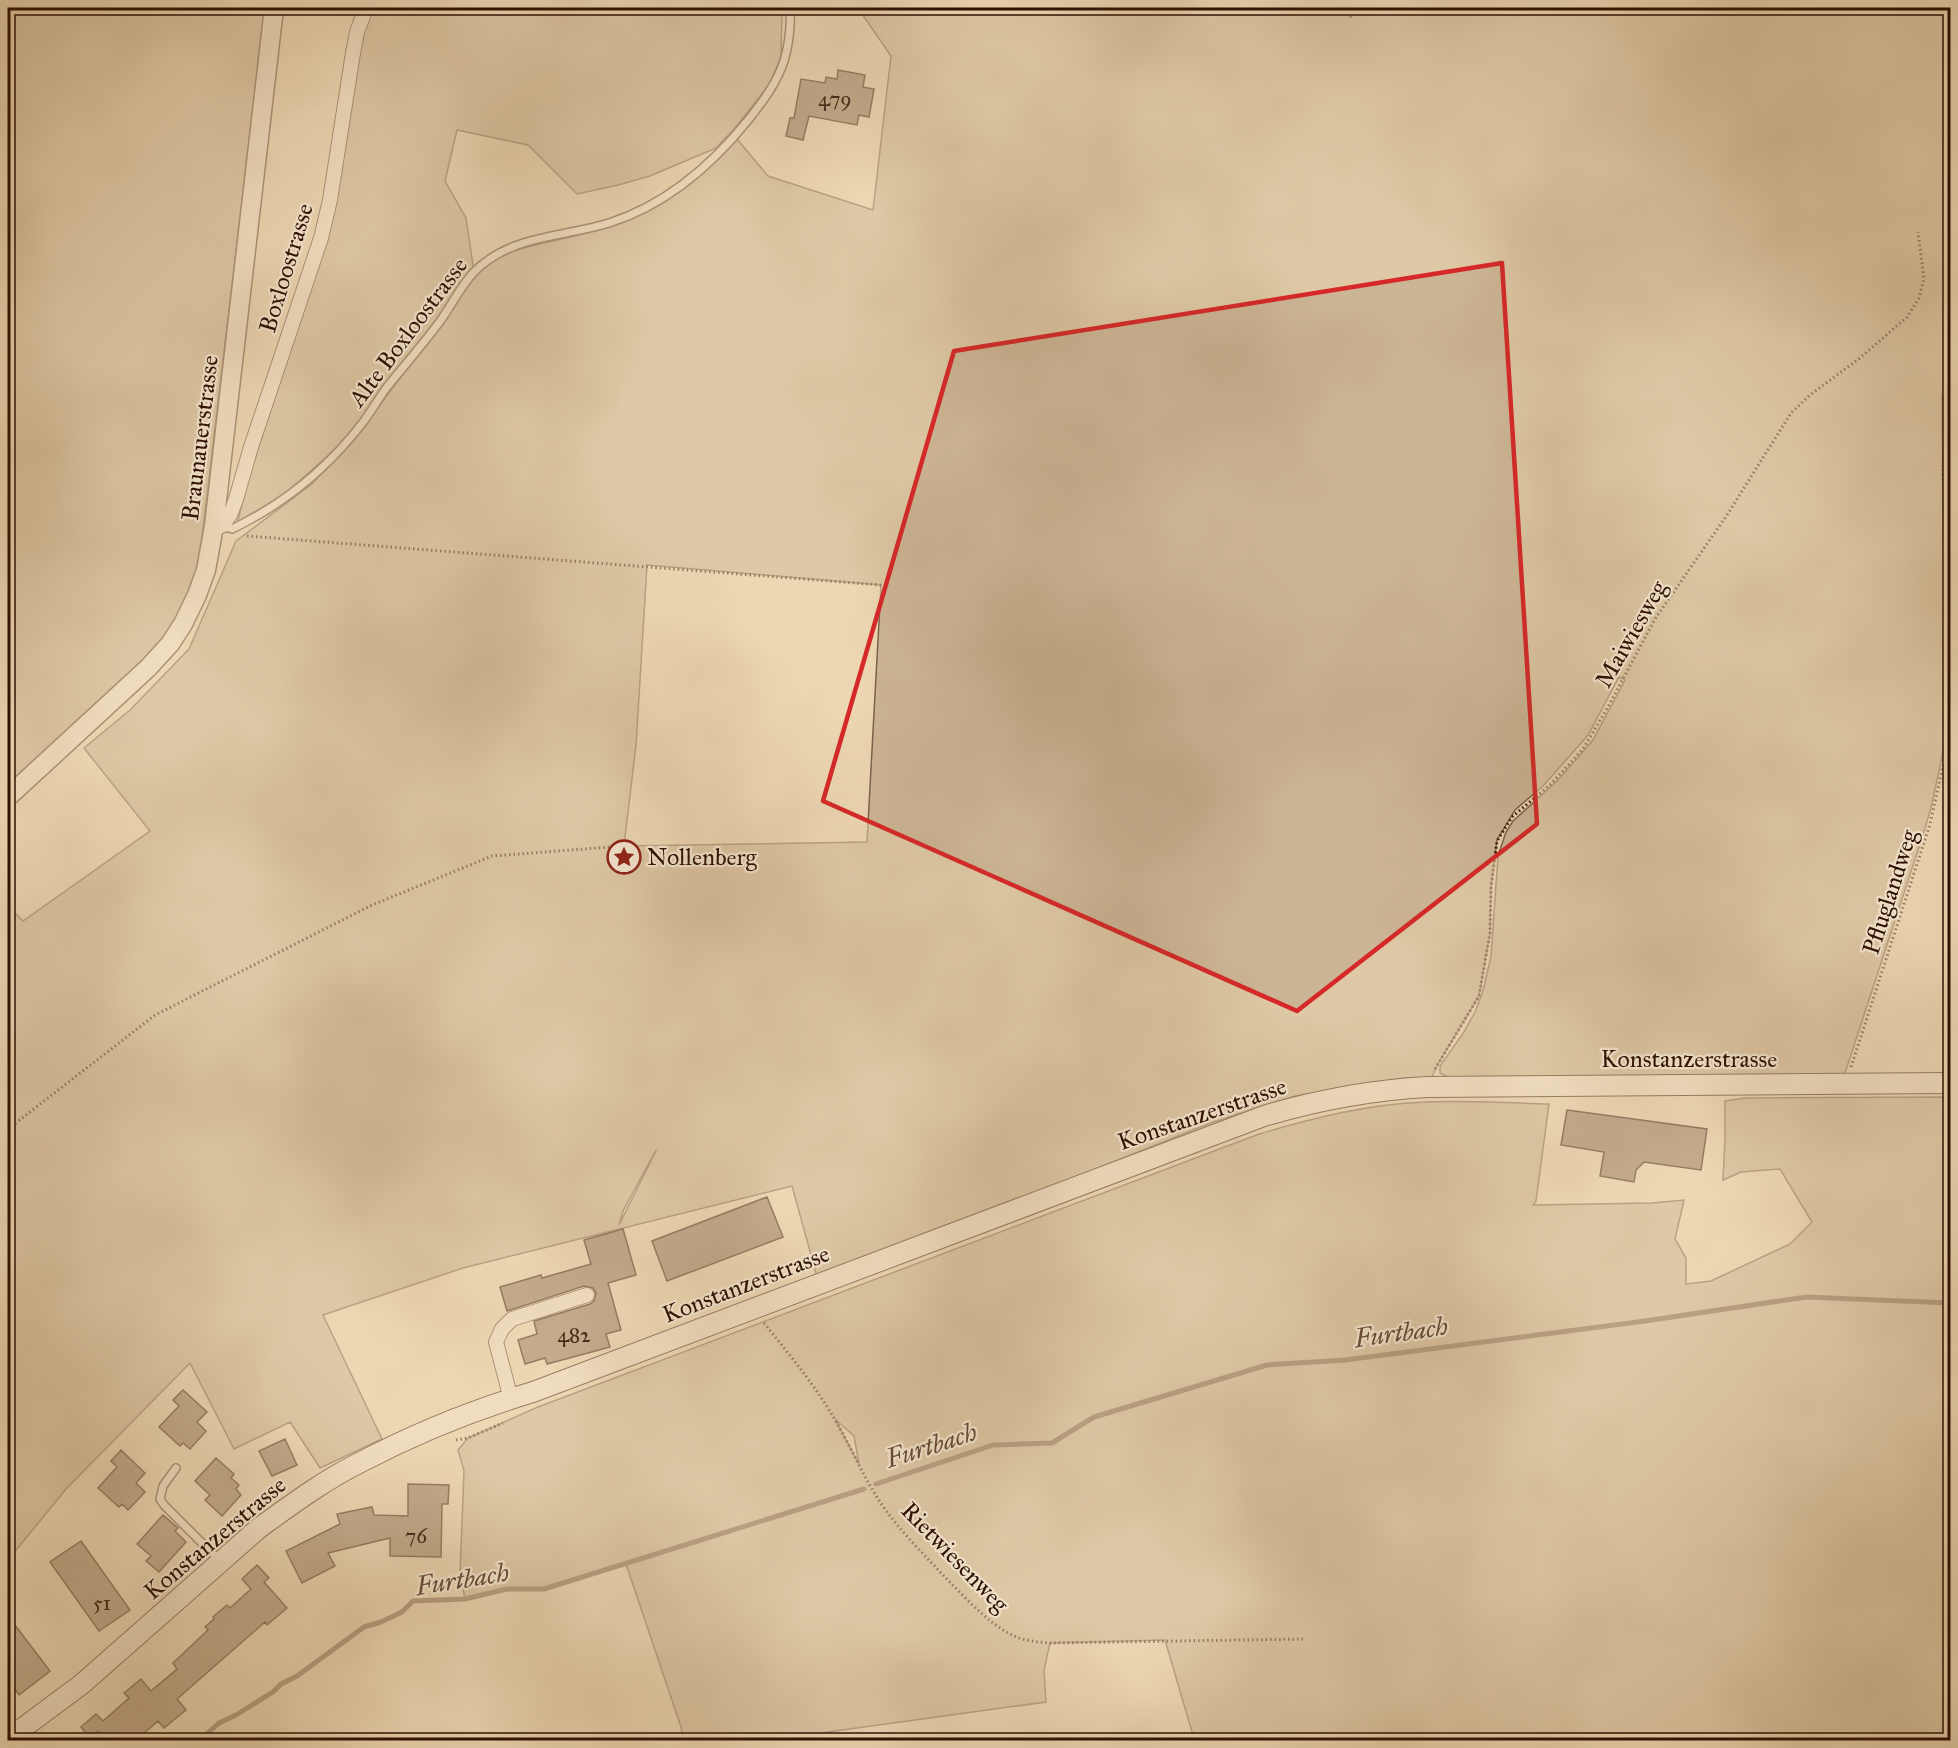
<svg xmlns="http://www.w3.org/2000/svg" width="1958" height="1748" viewBox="0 0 1958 1748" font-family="'IM FELL Great Primer',serif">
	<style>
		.green { fill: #ccb595; stroke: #7c624c; stroke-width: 1.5; fill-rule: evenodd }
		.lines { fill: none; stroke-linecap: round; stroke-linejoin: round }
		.stream { stroke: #795e48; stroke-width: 5 }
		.building { fill: #91775e; stroke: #2d0f02; stroke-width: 1.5 }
		.service-casing { stroke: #5d412e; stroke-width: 10 }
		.minor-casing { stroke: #5d412e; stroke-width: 16 }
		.tertiary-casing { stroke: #5d412e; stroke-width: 21 }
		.secondary-casing { stroke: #2d0f02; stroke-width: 22 }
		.path { stroke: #2d0f02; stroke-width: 3; stroke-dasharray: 1.5 3; stroke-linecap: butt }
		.service { stroke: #f3e5ce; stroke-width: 7 }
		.minor { stroke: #f3e5ce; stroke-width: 14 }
		.tertiary { stroke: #f3e5ce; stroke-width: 18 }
		.secondary { stroke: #f3e5ce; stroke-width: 20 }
		.marked { fill: none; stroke: #d62828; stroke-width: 4.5; stroke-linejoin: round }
		.labels { text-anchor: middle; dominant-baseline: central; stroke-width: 4.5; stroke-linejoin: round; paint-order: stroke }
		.number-label { font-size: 21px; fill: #462919 }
		.street-label { font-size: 24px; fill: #2d0f02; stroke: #f3e5ce }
		.poi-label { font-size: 24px; fill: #2d0f02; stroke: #f3e5ce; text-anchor: start }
		.water-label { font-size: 26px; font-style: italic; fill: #664a37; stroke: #f3e5ce }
	</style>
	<rect width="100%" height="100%" fill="#edd7b3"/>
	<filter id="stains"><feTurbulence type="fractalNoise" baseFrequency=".00333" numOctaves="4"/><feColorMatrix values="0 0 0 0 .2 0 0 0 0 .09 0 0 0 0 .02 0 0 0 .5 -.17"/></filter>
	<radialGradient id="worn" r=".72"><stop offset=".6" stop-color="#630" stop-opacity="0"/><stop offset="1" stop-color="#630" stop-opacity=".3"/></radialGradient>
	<path class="green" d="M8 8H265L199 563 192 586 173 625 147 656 118 686 8 784Z
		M372 8H782L781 57 769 85 735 128 716 148 650 176 618 185 577 194 528 145 457 130 445 181 466 218 474 272 376 402 341 444 286 493 240 521 238 520 250 474 299 323 359 45Z
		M860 8H1950V425L1942 394 1943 517 1950 564V719L1931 808 1922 838 1844 1076 1449 1078 1440 1073V1066L1464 1032 1475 1012 1483 991 1491 956 1498 856 1506 832 1513 821 1558 780 1593 740 1625 680 1619 677 1588 735 1544 785 1515 810 1497 840 1491 887 1490 933 1479 996 1438 1064 1431 1079 1404 1078 1295 1096 1208 1124 894 1250 819 1284 792 1186 463 1268 323 1315 382 1439 320 1468 290 1422 234 1449 190 1363 66 1489 8 1560V906L23 921 150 831 84 748 130 710 189 649 236 541 312 484 360 431 440 325C452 303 467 279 488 264 504 252 524 248 543 243 570 237 597 232 623 222 668 204 704 174 737 139L768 176 873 210 891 56 860 11ZM647 565 881 585 867 842 624 846 636 745ZM656 1150V1151L619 1225 623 1211Z
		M1950 1097V1740H1189L1193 1735 1165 1640 1050 1643 1044 1670 1046 1702 828 1732 784 1740H683L681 1727 626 1564 544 1589H507L465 1599 460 1574 464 1471 458 1450 468 1438 538 1407 1259 1134C1313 1118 1368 1104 1425 1102 1466 1100 1508 1103 1549 1104L1536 1201 1533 1205 1652 1203 1684 1200 1675 1239 1686 1258V1284L1711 1281 1790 1244 1812 1222 1780 1169 1741 1172 1723 1180 1725 1138V1101L1745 1098ZM836 1420 854 1436 859 1464 836 1421Z"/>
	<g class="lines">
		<path class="stream" d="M876 1484 993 1445 1052 1443 1094 1417 1267 1365 1345 1360 1645 1321 1806 1297 1950 1303
			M200 1740 219 1723 236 1715 273 1692 281 1684 297 1676 364 1627 381 1622 402 1612 413 1601 465 1599 507 1589H544L864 1489"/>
	</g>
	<path class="building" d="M838 70 865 75 863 87 874 89 869 117 859 115 857 125 809 116 803 140 786 136 790 118H794L801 79 825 83 826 77 837 79Z
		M1567 1110 1707 1129 1701 1170 1644 1162 1636 1170 1634 1182 1600 1176 1604 1152 1561 1145Z
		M767 1197 783 1237 667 1281 652 1241Z
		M623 1229 636 1275 608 1283 621 1330 606 1334 610 1347 547 1364 545 1358 525 1364 518 1340 537 1334 534 1321 590 1304 594 1301 596 1293 593 1288 584 1286 507 1311 500 1287 541 1275 542 1278 591 1264 584 1240Z
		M183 1390 207 1412 197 1422 206 1431 190 1449 183 1443 180 1446 159 1427 179 1406 173 1400Z
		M285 1439 297 1465 272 1476 259 1451Z
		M121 1450 145 1473 136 1483 145 1492 128 1510 122 1504 119 1507 98 1488 117 1467 111 1461Z
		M216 1458 234 1474 231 1478 239 1485 236 1489 241 1495 222 1516 205 1500 210 1495 195 1481Z
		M408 1484 449 1485 448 1504H442L441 1557 390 1556V1538L328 1553 335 1566 302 1583 286 1551 340 1524 337 1514 372 1507 374 1515 408 1516Z
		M163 1515 178 1528 175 1531 186 1542 159 1572 146 1561 151 1556 137 1544Z
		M81 1541 130 1610 99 1631 50 1562Z
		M257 1565 269 1578 264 1582 287 1608 267 1625 265 1622 177 1699 186 1710 164 1728 158 1721 136 1740H107L98 1731 90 1738 81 1727 96 1714 103 1721 129 1698 124 1693 141 1679 151 1691 177 1669 173 1663 208 1630 205 1627 214 1619 213 1617 227 1605 230 1608 251 1589 242 1579Z
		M8 1616 50 1671 19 1695 8 1680Z"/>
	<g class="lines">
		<defs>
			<path id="service" d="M222 526 232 529C284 504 329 467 364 421 372 410 379 398 387 387 405 365 424 343 441 320 452 304 461 286 474 272 510 235 564 237 609 223 666 205 712 165 749 119 763 101 777 83 784 61 789 44 791 25 790 8
				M176 1468 163 1486 160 1499 164 1505 220 1561"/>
			<path id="minor" d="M214 526H222L230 515 236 499 251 447 321 238 330 200 353 53 357 32 366 8
				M511 1399 496 1342 502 1329 512 1319 587 1295"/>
			<path id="tertiary" d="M8 797 148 668 170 644 183 624 197 595 206 570 214 526 274 8"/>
			<path id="secondary" d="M8 1739 82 1684 259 1528C291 1505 323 1481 359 1463 414 1434 473 1410 533 1392L1264 1116C1318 1100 1372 1090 1428 1087L1950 1083"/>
		</defs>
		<use href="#service" class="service-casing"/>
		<use href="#minor" class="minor-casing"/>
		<use href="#tertiary" class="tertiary-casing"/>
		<use href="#secondary" class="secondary-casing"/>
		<path class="path" d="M1350 17 1360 8
			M1950 425C1937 461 1945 504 1950 540
			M247 536 881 585
			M1851 1067 1930 824 1950 734
			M1435 1069 1479 996 1490 933 1491 887 1497 841 1512 817 1550 785 1583 749 1608 707 1655 619 1727 515 1791 413 1810 395 1860 358 1907 317 1919 298 1924 279 1918 232
			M8 1129 155 1015 372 905 492 856 624 846
			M764 1323C789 1354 814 1384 834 1418 849 1443 860 1470 875 1494 893 1524 919 1549 942 1574 963 1595 984 1620 1010 1634 1023 1641 1037 1642 1050 1643L1306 1639
			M456 1440 468 1438 503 1423"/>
		<use href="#service" class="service"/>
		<use href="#minor" class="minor"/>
		<use href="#tertiary" class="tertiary"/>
		<use href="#secondary" class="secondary"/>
	</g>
	<path d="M0 0H1958V1748H0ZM1502 263 1537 824 1297 1011 823 801 954 351Z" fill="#edd7b3" fill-opacity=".55" fill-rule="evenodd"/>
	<path class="marked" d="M1502 263 1537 824 1297 1011 823 801 954 351Z"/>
	<defs>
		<symbol id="sight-ring" viewBox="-11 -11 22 22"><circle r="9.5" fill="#f3e5ce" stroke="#8f2418" stroke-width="1.5"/><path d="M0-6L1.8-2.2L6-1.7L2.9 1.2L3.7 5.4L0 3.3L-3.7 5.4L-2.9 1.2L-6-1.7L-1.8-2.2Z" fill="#8f2418"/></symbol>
	</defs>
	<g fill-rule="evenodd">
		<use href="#sight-ring" x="605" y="838" width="38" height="38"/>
	</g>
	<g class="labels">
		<g class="number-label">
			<text x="835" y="99">479</text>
			<text x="574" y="1335">482</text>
			<text x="416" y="1536">76</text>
			<text x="102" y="1603">51</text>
		</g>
		<g class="street-label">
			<text transform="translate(286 268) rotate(-73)">Boxloostrasse</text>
			<text transform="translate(408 332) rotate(-53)">Alte Boxloostrasse</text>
			<text transform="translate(200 438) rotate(-83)">Braunauerstrasse</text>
			<text transform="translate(1631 634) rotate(-60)">Maiwiesweg</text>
			<text transform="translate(1890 892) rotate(-72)">Pfluglandweg</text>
			<text x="1689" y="1059">Konstanzerstrasse</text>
			<text transform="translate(1202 1114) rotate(-19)">Konstanzerstrasse</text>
			<text transform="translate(746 1284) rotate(-21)">Konstanzerstrasse</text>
			<text transform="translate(215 1538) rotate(-40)">Konstanzerstrasse</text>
			<text transform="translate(955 1557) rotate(46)">Rietwiesenweg</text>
		</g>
		<g class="poi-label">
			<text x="647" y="857">Nollenberg</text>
		</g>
		<g class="water-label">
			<text transform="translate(1401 1332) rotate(-8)">Furtbach</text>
			<text transform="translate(931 1445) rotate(-18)">Furtbach</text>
			<text transform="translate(462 1579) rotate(-9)">Furtbach</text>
		</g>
	</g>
	<rect width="1958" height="1748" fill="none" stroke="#edd7b3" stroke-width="30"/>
	<rect x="9" y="9" width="1940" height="1730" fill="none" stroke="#2d0f02" stroke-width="3"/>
	<rect x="15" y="15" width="1928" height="1718" fill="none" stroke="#2d0f02" stroke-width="1.5"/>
	<rect width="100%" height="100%" filter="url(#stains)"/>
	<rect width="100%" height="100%" fill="url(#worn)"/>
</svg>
